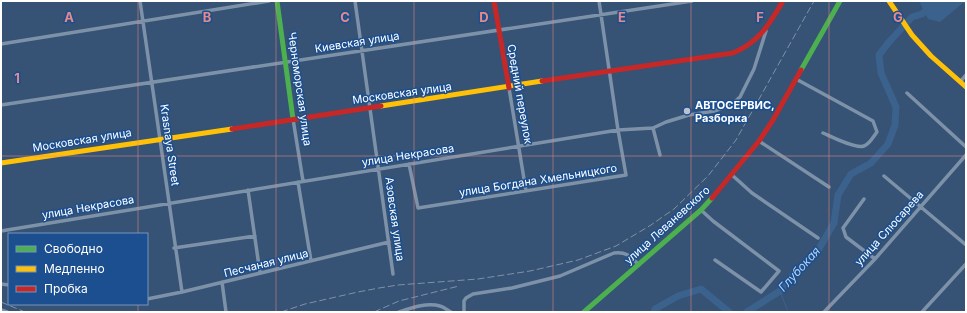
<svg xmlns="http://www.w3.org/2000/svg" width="967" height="313" viewBox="0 0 967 313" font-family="Inter,sans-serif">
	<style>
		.water { fill: #3b618d }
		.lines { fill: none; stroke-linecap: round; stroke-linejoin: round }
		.stream { stroke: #3b618d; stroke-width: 1 }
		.river { stroke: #3b618d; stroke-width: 7 }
		.street { stroke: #7d92a8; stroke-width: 3.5 }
		.fast { stroke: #4caf50; stroke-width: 5 }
		.slow { stroke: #ffc107; stroke-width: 5 }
		.jam { stroke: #c62828; stroke-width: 5 }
		.rail { stroke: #7e92a7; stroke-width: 1; stroke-dasharray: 7 3; stroke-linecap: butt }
		.grid { fill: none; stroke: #e88989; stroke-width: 1; stroke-opacity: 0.55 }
		.poi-dot { fill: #b9c2ce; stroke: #1b4f8f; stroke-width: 1.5 }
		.labels { text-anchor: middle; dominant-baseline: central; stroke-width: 3; stroke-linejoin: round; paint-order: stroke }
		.street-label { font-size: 11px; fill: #fff; stroke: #1b4f8f }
		.poi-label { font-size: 11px; font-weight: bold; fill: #fff; stroke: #1b4f8f; text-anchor: start }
		.water-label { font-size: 12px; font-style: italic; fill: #b5d3f5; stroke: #1b4f8f }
		.grid-label { font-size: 13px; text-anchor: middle; font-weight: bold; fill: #e88989; stroke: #1b4f8f; stroke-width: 3; stroke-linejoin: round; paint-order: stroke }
	</style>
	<rect width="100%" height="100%" fill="#365274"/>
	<path class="water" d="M919 1H966V4L963 3 940 22 928 19Z"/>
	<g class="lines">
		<path class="stream" d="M780 291 788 312"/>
		<path class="river" d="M654 312 655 309 678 296 701 289 729 312
			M747 312 780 291 793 275 817 252 834 223 838 195 851 174 871 163 888 144 895 125 896 107 881 73 879 55 889 42 912 17 922 14 936 1"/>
		<path class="street" d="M140 1 182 292
			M355 1 393 274
			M1 44 269 1
			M796 79 873 121 877 132C873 137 870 144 864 146 855 149 832 137 823 133
			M960 82 966 75
			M509 88 526 191
			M907 93 966 147
			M1 105 692 1
			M293 119 303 181
			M653 128 660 155
			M759 141 829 187
			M409 164 418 208 626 175 618 130 599 1
			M732 175 752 193 818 238
			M884 176 966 245
			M298 182 311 261
			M248 190 260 273
			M864 199 843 228 846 237 875 259
			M701 210 713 221 779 271 761 292 715 260
			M1 231 618 130 653 128 666 122 689 115 714 111 731 105 740 97 754 69 766 31
			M174 248 255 236
			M222 282 226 312
			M1 284 9 285
			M147 299 182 292 389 242
			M1 310 7 312
			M399 312C411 308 427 302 440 306 444 307 447 310 451 312
			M464 312V301L466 298 473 294 512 288 560 276 614 253C626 251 631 257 639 265
			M824 312 875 259 966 155
			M922 312 966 264"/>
		<path class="fast" d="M277 1 293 119
			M801 70 840 1
			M584 312 701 210 712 198"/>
		<path class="slow" d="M889 1 912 35 931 56 966 87
			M381 106 542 81
			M1 163 232 129"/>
		<path class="jam" d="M494 1 509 88
			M542 81 733 53C759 42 769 25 783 1
			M232 129 381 106
			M712 198 759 141 773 120 801 70"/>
		<path class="rail" d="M1 302 25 312
			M281 312 305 304 358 292 379 288 398 285 478 279 530 271 578 260 616 246 651 225 674 209 708 176 736 140 814 1
			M374 312 399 301 459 286"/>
	</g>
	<path class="grid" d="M138 1V234M276 1V312M414 1V312M553 1V312M691 1V312M829 1V312M1 156H966M138 304V312"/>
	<circle class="poi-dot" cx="687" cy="111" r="4"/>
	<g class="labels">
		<g class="street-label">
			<text transform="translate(357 42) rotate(-9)">Киевская улица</text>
			<text transform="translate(300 89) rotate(82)">Черноморская улица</text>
			<text transform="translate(402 93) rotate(-8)">Московская улица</text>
			<text transform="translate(520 94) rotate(80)">Средний переулок</text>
			<text transform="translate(82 140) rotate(-9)">Московская улица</text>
			<text transform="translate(170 145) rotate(82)">Krasnaya Street</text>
			<text transform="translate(408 155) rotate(-9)">улица Некрасова</text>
			<text transform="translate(538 180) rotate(-9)">улица Богдана Хмельницкого</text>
			<text transform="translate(88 207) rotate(-10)">улица Некрасова</text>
			<text transform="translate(395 219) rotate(82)">Азовская улица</text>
			<text transform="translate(667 225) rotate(-42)">улица Леваневского</text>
			<text transform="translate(889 228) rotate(-48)">улица Слюсарева</text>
			<text transform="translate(266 263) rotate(-14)">Песчаная улица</text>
		</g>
		<g class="poi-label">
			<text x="695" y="105">АВТОСЕРВИС,<tspan x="695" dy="13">Разборка</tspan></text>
		</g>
		<g class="water-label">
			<text transform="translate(799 269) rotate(-48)">Глубокая</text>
		</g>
	</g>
	<g class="grid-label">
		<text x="69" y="22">A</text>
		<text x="207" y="22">B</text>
		<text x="345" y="22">C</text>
		<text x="484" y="22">D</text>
		<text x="622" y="22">E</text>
		<text x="760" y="22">F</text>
		<text x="898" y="22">G</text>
		<text x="17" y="83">1</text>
	</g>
	<rect width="967" height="313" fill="none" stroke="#ffffff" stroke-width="4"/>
	<rect x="8" y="233" width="140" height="72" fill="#1b4f8f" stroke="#7695bc"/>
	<rect x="16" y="246" width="20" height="6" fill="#4caf50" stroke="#7695bc"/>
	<text x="44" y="253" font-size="12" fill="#ffffff">Свободно</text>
	<rect x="16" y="266" width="20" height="6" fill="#ffc107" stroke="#7695bc"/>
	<text x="44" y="273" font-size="12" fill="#ffffff">Медленно</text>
	<rect x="16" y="286" width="20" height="6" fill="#c62828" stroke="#7695bc"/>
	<text x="44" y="293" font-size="12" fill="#ffffff">Пробка</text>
</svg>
